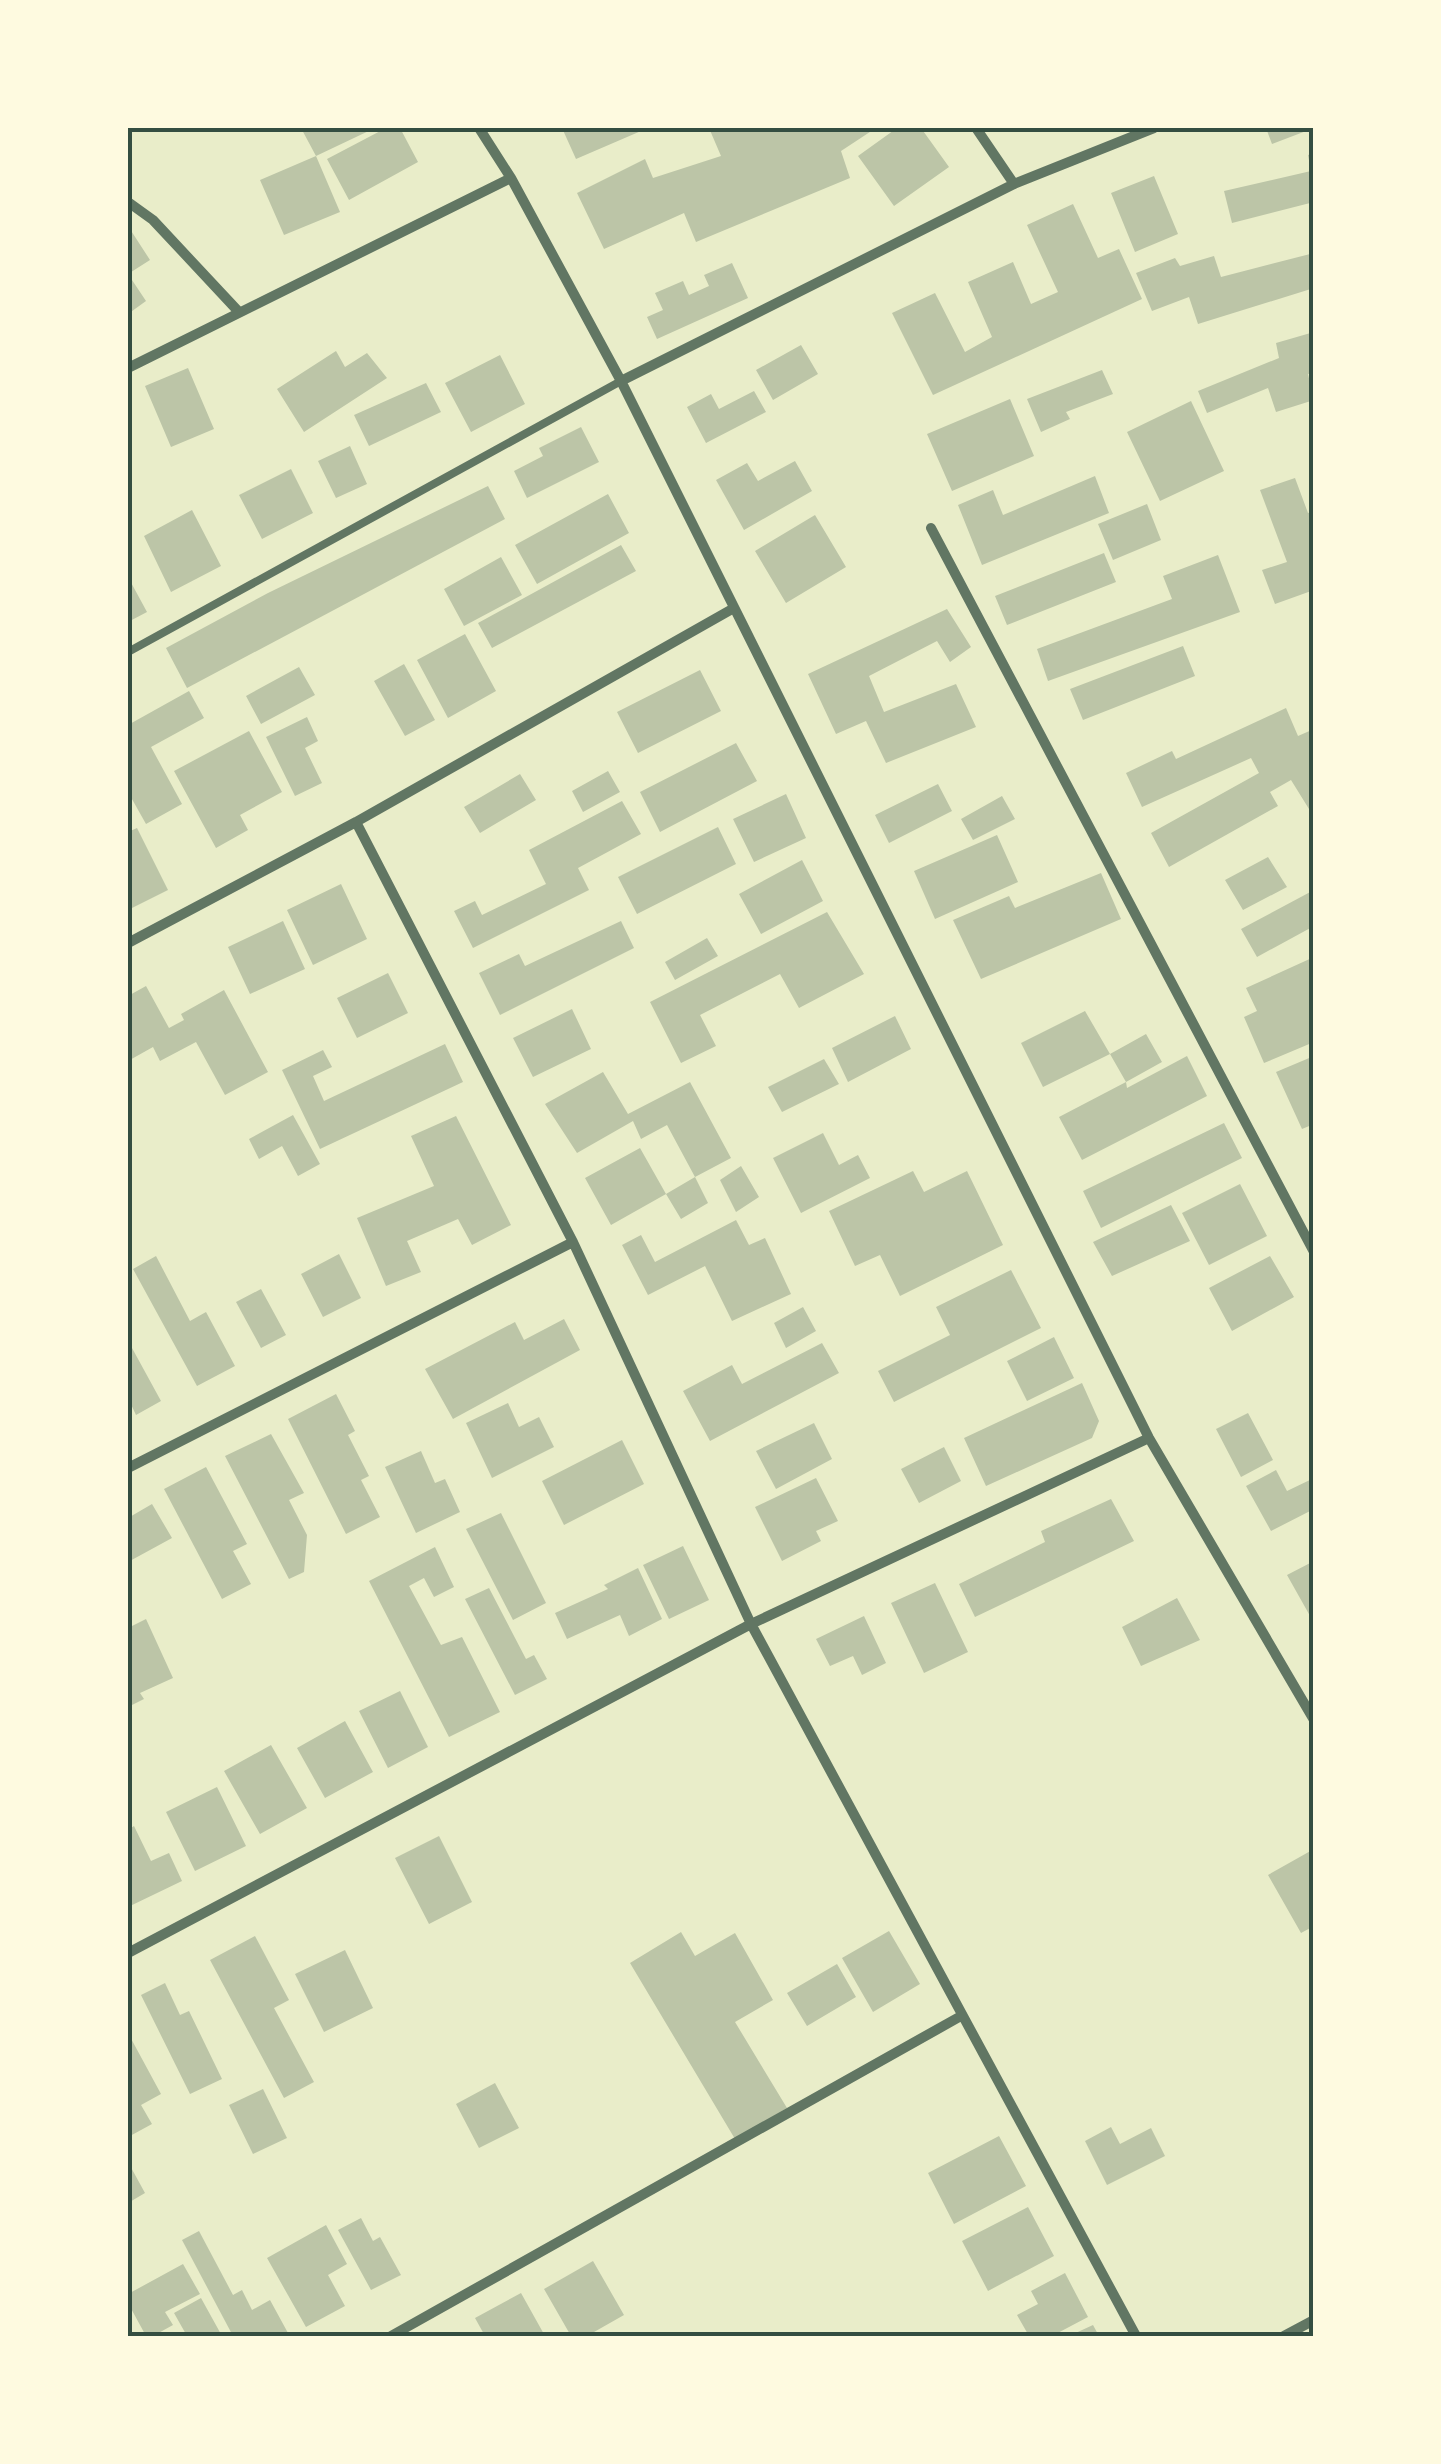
<svg xmlns="http://www.w3.org/2000/svg" width="1441" height="2464" viewBox="0 0 1441 2464" font-family="Helvetica,sans-serif">
	<style>
		.building { fill: #bcc5a7 }
		.lines { fill: none; stroke-linecap: round; stroke-linejoin: round }
		.service { stroke: #617663; stroke-width: 8 }
		.minor { stroke: #617663; stroke-width: 10 }
		.neatline { fill: none; stroke: #344e41; stroke-width: 4 }
	</style>
	<rect width="100%" height="100%" fill="#e9edc9"/>
	<path class="building" d="M301 128H375L316 156Z
		M386 128H400L418 162 349 200 327 159Z
		M562 128H648L576 159Z
		M709 128H876L841 151 850 178 696 242 684 213 604 249 577 193 645 159 653 178 721 156Z
		M897 128H921L949 167 894 206 858 156Z
		M1266 128H1314L1272 144Z
		M1314 153V202L1232 223 1224 191 1311 171 1308 155Z
		M316 156 340 212 284 235 260 180Z
		M1154 176 1178 234 1135 252 1111 193Z
		M1073 204 1098 258 1119 249 1142 299 933 395 892 313 935 293 965 352 992 337 968 282 1013 262 1031 304 1058 292 1027 225Z
		M128 226 150 260 128 274 146 301 128 314Z
		M1314 253V288L1198 324 1189 297 1152 311 1136 273 1175 258 1180 266 1214 256 1221 277Z
		M732 263 748 298 657 339 647 317 663 310 655 293 683 281 689 295 709 286 704 275Z
		M1314 332V373L1308 374 1314 400 1276 412 1268 388 1207 413 1198 391 1279 358 1276 343Z
		M801 345 818 374 773 400 756 370Z
		M336 351 345 367 367 353 387 378 304 432 277 389Z
		M500 355 525 404 471 432 445 383Z
		M188 368 214 429 171 447 145 386Z
		M1102 370 1113 394 1066 412 1070 419 1041 432 1027 399Z
		M426 383 441 412 369 446 354 415Z
		M754 391 766 412 706 443 687 407 711 394 719 409Z
		M1010 399 1034 456 952 491 927 434Z
		M1191 401 1224 471 1160 501 1127 432Z
		M581 427 599 462 527 498 514 471 543 456 539 448Z
		M350 446 367 484 336 498 318 461Z
		M795 461 812 491 744 530 716 480 747 463 758 481Z
		M291 469 313 513 262 539 239 495Z
		M1095 476 1109 513 982 565 958 505 993 490 1003 515Z
		M1295 478 1308 513 1314 511V590L1275 604 1262 570 1287 562 1260 490Z
		M488 486 505 519 187 688 166 648 268 593Z
		M608 494 629 533 537 584 515 545Z
		M1147 504 1161 540 1113 560 1098 524Z
		M192 510 221 566 171 592 144 536Z
		M815 515 846 567 786 603 755 551Z
		M621 545 636 571 492 648 478 623Z
		M1104 553 1116 582 1007 625 995 596Z
		M1218 555 1240 612 1048 681 1037 649 1172 599 1163 576Z
		M501 557 522 595 464 626 444 589Z
		M128 577 147 612 128 622Z
		M947 609 971 647 950 662 937 641 869 676 884 712 956 684 976 727 886 763 866 721 836 734 808 674Z
		M465 634 496 691 448 718 417 660Z
		M1183 646 1195 676 1083 720 1070 689Z
		M404 664 435 720 405 736 374 681Z
		M299 667 315 695 261 724 246 696Z
		M700 670 721 711 638 753 617 712Z
		M189 691 204 718 151 747 182 804 146 824 128 792V725Z
		M1286 708 1298 736 1314 729V806L1309 809 1291 780 1270 792 1278 806 1169 867 1151 833 1259 773 1251 758 1142 807 1126 773 1172 751 1176 759Z
		M307 717 318 741 305 748 322 783 295 796 266 737Z
		M249 731 282 792 240 815 248 830 216 848 174 771Z
		M736 743 757 781 660 832 640 792Z
		M608 771 620 792 583 812 572 791Z
		M520 774 536 800 480 833 464 807Z
		M938 784 952 811 889 843 875 815Z
		M786 794 806 838 754 862 733 819Z
		M1002 796 1015 819 973 840 961 819Z
		M622 801 641 834 578 868 589 890 473 948 454 911 475 901 482 915 546 884 529 850Z
		M718 827 736 864 637 914 618 877Z
		M137 828 168 890 128 910V832Z
		M997 835 1018 882 935 919 914 871Z
		M1268 857 1287 887 1243 910 1225 880Z
		M802 860 823 901 761 934 739 894Z
		M1101 873 1121 919 981 979 953 920 1009 896 1015 908Z
		M341 884 367 939 313 965 287 910Z
		M1314 890V926L1257 957 1241 929Z
		M827 912 864 974 799 1008 780 974 700 1015 716 1046 681 1063 650 1002Z
		M283 921 305 969 250 994 228 947Z
		M621 921 634 948 500 1015 479 973 519 954 525 966Z
		M707 938 718 956 675 980 665 962Z
		M1314 957V1042L1264 1063 1244 1017 1257 1011 1246 988Z
		M388 973 408 1013 357 1038 337 998Z
		M146 986 169 1028 184 1020 181 1014 224 990 268 1072 225 1095 196 1042 160 1061 153 1047 128 1061V996Z
		M572 1009 591 1049 533 1077 513 1038Z
		M1085 1011 1110 1054 1146 1034 1162 1062 1126 1082 1110 1054 1043 1087 1021 1043Z
		M895 1016 911 1049 848 1082 832 1048Z
		M445 1044 463 1082 320 1149 282 1070 323 1050 332 1067 313 1076 324 1101Z
		M1187 1056 1207 1096 1082 1160 1059 1117 1126 1082 1127 1088Z
		M1314 1056V1124L1302 1129 1276 1072Z
		M824 1059 839 1084 782 1112 768 1087Z
		M603 1072 628 1114 690 1082 731 1158 695 1177 667 1125 641 1139 633 1121 577 1153 545 1104Z
		M293 1115 320 1164 298 1176 282 1146 259 1159 249 1139Z
		M456 1116 511 1225 472 1245 458 1219 407 1241 421 1272 386 1286 357 1218 434 1186 411 1136Z
		M1224 1123 1242 1158 1101 1228 1083 1191Z
		M823 1133 839 1165 858 1155 870 1178 801 1213 773 1158Z
		M640 1148 666 1194 695 1177 708 1203 681 1219 666 1194 611 1225 585 1178Z
		M741 1166 759 1197 736 1212 720 1180Z
		M913 1171 924 1192 967 1171 1003 1245 900 1296 880 1255 855 1266 829 1211Z
		M1240 1184 1267 1236 1209 1265 1182 1213Z
		M1171 1205 1190 1241 1112 1276 1093 1242Z
		M736 1220 749 1245 765 1238 791 1294 732 1321 705 1266 648 1295 622 1245 641 1235 655 1262Z
		M339 1254 361 1298 323 1317 301 1274Z
		M156 1256 190 1321 206 1312 235 1366 197 1386 133 1269Z
		M1270 1256 1294 1297 1232 1331 1209 1288Z
		M1011 1270 1041 1328 894 1402 878 1371 950 1335 936 1307Z
		M261 1289 286 1335 261 1348 236 1302Z
		M803 1307 816 1331 786 1348 774 1323Z
		M564 1319 580 1350 453 1419 425 1369 515 1322 524 1340Z
		M1054 1337 1074 1378 1027 1401 1007 1361Z
		M822 1343 839 1373 710 1441 683 1391 732 1365 742 1384Z
		M132 1348 161 1401 136 1415 128 1398V1350Z
		M1082 1383 1099 1421 1092 1438 986 1486 964 1438Z
		M336 1394 355 1431 348 1435 369 1476 361 1480 380 1517 346 1534 288 1419Z
		M508 1403 519 1427 539 1417 554 1447 492 1478 466 1423Z
		M1248 1413 1273 1460 1241 1477 1216 1429Z
		M814 1423 832 1459 776 1489 756 1451Z
		M271 1434 304 1493 289 1500 307 1535 304 1572 289 1579 225 1456Z
		M622 1440 644 1484 564 1525 542 1481Z
		M944 1447 961 1481 919 1503 901 1469Z
		M421 1451 435 1483 445 1479 460 1512 416 1533 385 1467Z
		M206 1467 247 1544 233 1551 251 1584 222 1599 164 1489Z
		M1276 1470 1287 1491 1314 1478V1509L1271 1531 1246 1486Z
		M816 1478 838 1521 816 1531 821 1541 782 1561 755 1507Z
		M1111 1499 1134 1541 975 1617 959 1584 1045 1542 1041 1531Z
		M152 1504 172 1538 128 1562V1518Z
		M501 1513 546 1603 513 1620 466 1529Z
		M683 1546 709 1600 669 1619 643 1565Z
		M435 1547 454 1587 434 1597 424 1578 409 1586 441 1645 462 1637 500 1712 449 1737 369 1581Z
		M1314 1561V1623L1287 1575Z
		M638 1568 662 1619 629 1636 620 1615 567 1639 555 1613 608 1589 604 1585Z
		M935 1583 968 1652 924 1673 891 1603Z
		M489 1588 526 1659 534 1655 547 1679 515 1695 465 1599Z
		M1177 1598 1200 1640 1141 1666 1122 1627Z
		M864 1616 886 1663 862 1675 853 1656 830 1666 816 1639Z
		M146 1619 173 1678 140 1693 144 1699 128 1707V1628Z
		M400 1691 428 1747 388 1768 359 1711Z
		M345 1721 373 1772 325 1798 297 1748Z
		M271 1745 307 1808 260 1834 224 1771Z
		M217 1787 246 1846 195 1871 166 1812Z
		M134 1826 151 1861 169 1853 182 1881 128 1907V1830Z
		M439 1836 472 1902 429 1924 395 1858Z
		M1314 1849V1926L1301 1933 1268 1875Z
		M889 1931 920 1984 873 2012 842 1958Z
		M681 1932 695 1956 735 1933 773 2000 735 2022 787 2108 735 2139 630 1963Z
		M255 1936 289 2000 274 2008 314 2082 284 2098 210 1960Z
		M345 1950 373 2008 324 2032 295 1974Z
		M837 1964 856 1997 807 2026 787 1993Z
		M165 1983 180 2015 189 2011 222 2079 190 2094 141 1995Z
		M128 2033 161 2094 141 2105 152 2124 130 2136Z
		M495 2083 519 2128 479 2148 456 2104Z
		M263 2089 287 2138 253 2154 229 2105Z
		M1111 2127 1120 2144 1151 2128 1165 2156 1107 2185 1085 2141Z
		M999 2136 1026 2186 954 2224 928 2173Z
		M128 2162 145 2193 128 2203Z
		M1028 2207 1054 2256 988 2291 962 2241Z
		M361 2218 373 2241 380 2237 401 2275 371 2290 338 2230Z
		M326 2225 347 2264 328 2275 345 2306 306 2327 267 2258Z
		M199 2231 233 2295 242 2290 252 2310 270 2300 288 2333 282 2336H233L182 2240Z
		M593 2261 624 2315 587 2336H571L544 2289Z
		M183 2264 200 2294 165 2312 173 2325 153 2336H146L128 2303V2294Z
		M1065 2273 1088 2317 1052 2336H1029L1017 2315 1038 2304 1031 2291Z
		M521 2293 545 2336H485L475 2318Z
		M201 2298 222 2336H187L174 2313Z
		M1093 2325 1099 2336H1069Z"/>
	<g class="lines">
		<path class="service" d="M128 652 621 381"/>
		<path class="minor" d="M479 128 511 178 621 381 1149 1438 1314 1720
			M976 128 1014 184
			M128 202 153 220 238 311
			M128 368 511 178
			M621 381 1014 184 1154 128
			M931 528 1314 1252
			M356 822 573 1242 751 1624 1136 2336
			M128 943 356 822 734 608
			M128 1468 573 1242
			M128 1953 751 1624 1149 1438
			M391 2336 961 2016
			M1284 2336 1314 2320"/>
	</g>
	<rect width="1441" height="2464" fill="none" stroke="#fefae0" stroke-width="260"/>
	<rect x="130" y="130" width="1181" height="2204" class="neatline"/>
</svg>
